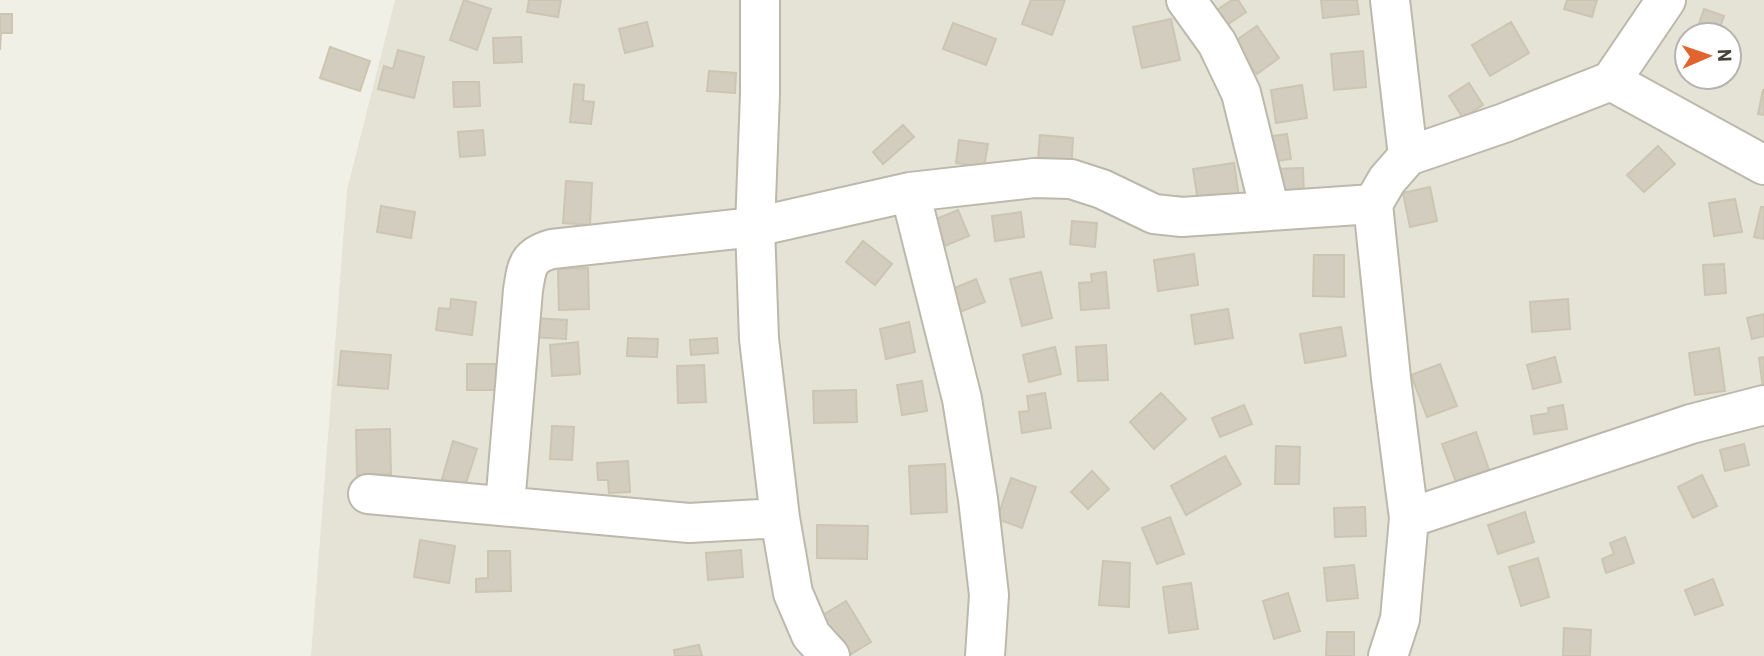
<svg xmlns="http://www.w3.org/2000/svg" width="1764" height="656" viewBox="0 0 1764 656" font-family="Barlow,sans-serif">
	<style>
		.residential { fill: #e5e2d6; fill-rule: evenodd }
		.building { fill: #d2cdbe; stroke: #ccc5b2; stroke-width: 2 }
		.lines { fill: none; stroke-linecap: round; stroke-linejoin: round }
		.minor-casing { stroke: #bcb8ab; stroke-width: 42 }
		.minor { stroke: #fff; stroke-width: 38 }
	</style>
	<rect width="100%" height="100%" fill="#f1f0e7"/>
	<path class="residential" d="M395 0H1764V656H311L347 190ZM1687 35H1729V77H1687Z"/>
	<path class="building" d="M464 0 491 9 477 50 450 40Z
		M529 0H561L558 17 527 12Z
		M1031 0H1065L1052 35 1022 24Z
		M1232 0H1238L1246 12 1215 33 1205 18Z
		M1321 0H1357L1359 14 1323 18Z
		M1567 0H1597L1592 17 1564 9Z
		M1704 9 1724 16 1717 35H1695Z
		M0 14H12V33H1L0 50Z
		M1171 19 1180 60 1142 68 1133 27Z
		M647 22 653 46 625 53 619 29Z
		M1511 22 1529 53 1490 76 1472 45Z
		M953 23 996 39 986 65 943 49Z
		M1257 26 1279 58 1257 74 1234 42Z
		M521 37 522 62 494 63 493 38Z
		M330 47 370 61 360 91 320 78Z
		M398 50 424 57 414 98 378 89 384 66 393 69Z
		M1363 51 1366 87 1334 90 1331 54Z
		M709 71 736 73 735 93 707 91Z
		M453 82H479L480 106 454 107Z
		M1469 83 1483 105 1463 118 1449 96Z
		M574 84 584 85 583 101 594 102 591 124 570 122Z
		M1302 85 1307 118 1276 123 1271 90Z
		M1763 90H1764V115L1758 114Z
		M903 125 914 137 883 164 873 152Z
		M483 130 485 155 460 157 458 132Z
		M1287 134 1291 159 1262 163 1259 138Z
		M1040 135 1073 138 1071 174 1037 172Z
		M959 140 988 144 984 167 956 163Z
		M1658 146 1675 164 1644 192 1627 175Z
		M1234 163 1239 197 1198 202 1193 169Z
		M1303 168 1304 199 1274 200 1272 169Z
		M566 181 592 183 590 225 563 223Z
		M1430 187 1437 221 1410 227 1403 193Z
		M1735 199 1742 232 1714 236 1709 203Z
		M381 206 415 212 411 238 377 232Z
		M1761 207H1764V239L1754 237Z
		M958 210 969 236 942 247 931 221Z
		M1021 212 1024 237 995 241 992 216Z
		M1072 221 1097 223 1095 247 1070 244Z
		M863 241 892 264 875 285 846 262Z
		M1194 254 1198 285 1158 291 1154 260Z
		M1314 255H1344V297L1313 296Z
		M1724 264 1726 293 1705 295 1703 265Z
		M588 268 589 309 559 310 558 269Z
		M1041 272 1052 318 1022 326 1010 279Z
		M1106 272 1109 308 1081 310 1079 283 1092 282 1091 274Z
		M976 279 985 302 955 314 945 292Z
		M451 299 476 302 472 335 436 330 439 308 450 309Z
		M1568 299 1570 329 1532 332 1530 302Z
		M1228 309 1233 338 1195 344 1191 315Z
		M1764 314V336L1752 339 1747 318Z
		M533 318 567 320 566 339 532 337Z
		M909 322 915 352 886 359 880 329Z
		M1341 327 1346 356 1305 363 1300 334Z
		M628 338 658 339 657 357 627 356Z
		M717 338 718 353 691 355 690 340Z
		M578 342 580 374 552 376 550 345Z
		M1106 345 1108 380 1078 381 1076 347Z
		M1055 347 1061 374 1029 382 1023 355Z
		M1719 348 1725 391 1695 395 1689 353Z
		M341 351 391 355 388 389 338 385Z
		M1555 357 1561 382 1533 389 1527 365Z
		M1764 357V388H1763L1759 358Z
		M467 364H496L497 390H467Z
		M1440 364 1457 406 1427 417 1411 375Z
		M704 365 706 402 678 403 677 366Z
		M922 381 927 411 902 415 897 385Z
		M856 390 857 422 814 423 813 391Z
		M1045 393 1051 428 1022 433 1019 412 1029 411 1027 396Z
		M1161 393 1186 419 1154 449 1130 422Z
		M1244 405 1252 424 1220 437 1212 418Z
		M1563 405 1567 429 1534 434 1531 416 1549 413 1548 408Z
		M552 426 574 427 572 460 550 459Z
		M390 429 391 474 357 475 356 430Z
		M1476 432 1489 470 1456 482 1442 444Z
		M453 441 477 449 465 486 442 479Z
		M1744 444 1749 465 1725 471 1720 450Z
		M1276 446 1300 447 1299 484H1275Z
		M1225 456 1241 484 1186 515 1171 486Z
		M628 461 630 492 609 493 608 480H598L597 463Z
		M945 464 947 512 911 514 909 466Z
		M1092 471 1109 489 1088 509 1071 492Z
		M1702 475 1717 506 1693 518 1678 487Z
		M1011 478 1036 487 1022 528 997 519Z
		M1365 507 1366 536 1335 537 1334 508Z
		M1525 512 1534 542 1498 554 1488 525Z
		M1170 517 1184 554 1157 564 1142 528Z
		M817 525 868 526 867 559 817 558Z
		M1625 537 1634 563 1606 573 1602 559 1614 554 1610 543Z
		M420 540 455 546 449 583 414 577Z
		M741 550 743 577 708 580 706 553Z
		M488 551H510L511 591 476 592V579L488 578Z
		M1538 558 1549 597 1521 606 1509 567Z
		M1103 561 1130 563 1129 607 1099 605Z
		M1354 565 1358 598 1327 601 1324 568Z
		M1713 579 1723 605 1695 615 1685 590Z
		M1191 583 1198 629 1169 633 1163 587Z
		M1288 593 1300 631 1274 639 1263 601Z
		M846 601 871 642 848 656 821 616Z
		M1564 628 1591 630 1590 656H1563Z
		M1327 632H1354V656H1326Z
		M699 645 702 656H675L674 650Z"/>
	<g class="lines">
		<defs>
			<path id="minor" d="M760 0V94L755 227 759 339 780 518 793 593 811 635 830 656
				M1186 0 1217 43 1241 93 1270 211
				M1611 81 1764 165
				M1408 156 1504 123 1611 81 1666 0
				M910 192 962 399 978 499 989 595 985 656
				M368 494 689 523 780 518
				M505 505 523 290C527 266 527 256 552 249L755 227 910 192 1034 178 1071 179 1102 189 1154 214 1182 217 1373 204
				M1409 518 1691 424 1764 405
				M1388 656 1400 619 1409 518 1391 378 1373 204 1387 180 1408 156 1390 0"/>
		</defs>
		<use href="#minor" class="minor-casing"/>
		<use href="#minor" class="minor"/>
	</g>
	<g transform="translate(1708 56) rotate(88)"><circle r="33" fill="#ffffff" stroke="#b4b3af" stroke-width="2"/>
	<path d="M0-5L12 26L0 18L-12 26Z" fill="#e2632e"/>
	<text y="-10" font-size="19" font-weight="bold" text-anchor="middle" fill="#444137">N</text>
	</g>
</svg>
